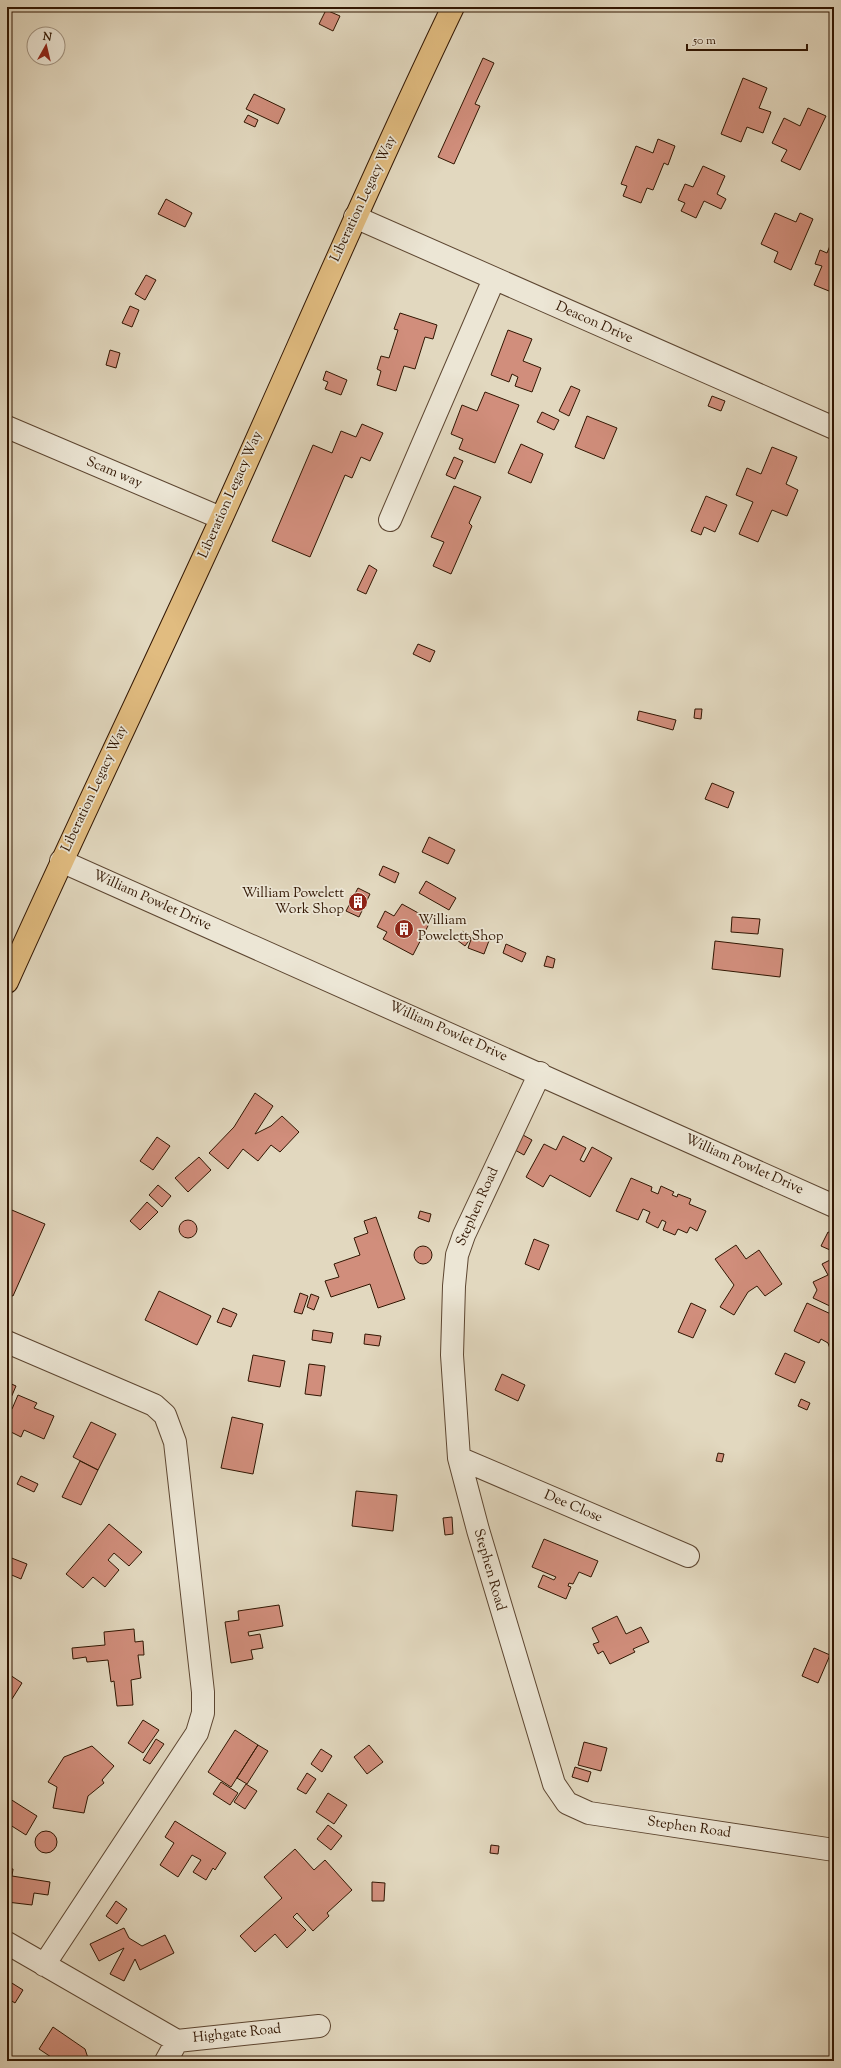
<svg xmlns="http://www.w3.org/2000/svg" width="841" height="2068" viewBox="0 0 841 2068" font-family="'Sorts Mill Goudy',serif">
	<style>
		.building { fill: #d18e7c; stroke: #311602 }
		.lines { fill: none; stroke-linecap: round; stroke-linejoin: round }
		.minor-casing { stroke: #5d4631; stroke-width: 24 }
		.major-casing { stroke: #311602; stroke-width: 24 }
		.minor { stroke: #ece6d5; stroke-width: 22 }
		.major { stroke: #e1bc80; stroke-width: 22 }
		.labels { text-anchor: middle; dominant-baseline: central; stroke-width: 3.5; stroke-linejoin: round; paint-order: stroke }
		.street-label { font-size: 14px; fill: #311602; stroke: #ece6d5 }
		.poi-label { font-size: 14px; fill: #311602; stroke: #ece6d5; text-anchor: end }
	</style>
	<rect width="100%" height="100%" fill="#e2d8bf"/>
	<filter id="stains"><feTurbulence type="fractalNoise" baseFrequency=".005" numOctaves="4"/><feColorMatrix values="0 0 0 0 .2 0 0 0 0 .09 0 0 0 0 .02 0 0 0 .5 -.17"/></filter>
	<radialGradient id="worn" r=".72"><stop offset=".6" stop-color="#630" stop-opacity="0"/><stop offset="1" stop-color="#630" stop-opacity=".3"/></radialGradient>
	<path class="building" d="M326 10 340 16 333 31 319 24Z
		M483 58 494 63 475 104 480 106 454 164 438 157Z
		M743 78 767 88 759 108 771 112 763 133 747 127 741 142 721 134Z
		M254 94 285 109 278 124 246 109Z
		M808 108 826 116 800 170 781 161 787 150 772 143 784 118 800 126Z
		M248 115 258 120 255 127 244 122Z
		M658 139 675 146 668 165 664 163 653 190 647 188 641 203 623 196 627 186 621 184 636 146 653 153Z
		M703 166 725 176 717 194 726 199 721 209 704 201 696 218 681 211 685 203 678 200 685 184 693 187Z
		M166 199 192 213 185 227 158 214Z
		M775 213 796 222 800 213 813 219 791 270 774 262 778 252 761 244Z
		M834 236V293L814 285 822 266 815 264 820 250 827 253Z
		M146 275 156 280 145 300 135 294Z
		M130 306 139 310 132 327 122 323Z
		M400 313 437 325 433 339 425 337 415 369 404 366 396 391 377 385 381 371 377 369 381 356 389 358 398 330 394 329Z
		M508 330 532 339 523 361 541 368 532 392 515 386 518 377 512 374 509 382 491 375Z
		M110 350 120 353 116 368 106 365Z
		M326 371 347 380 341 395 325 389 328 382 323 380Z
		M571 386 580 390 569 416 559 411Z
		M485 392 519 405 495 463 459 449 463 439 451 434 462 405 477 411Z
		M712 396 725 401 721 411 708 406Z
		M542 412 559 420 554 430 537 422Z
		M587 416 617 428 604 459 575 447Z
		M362 424 383 433 370 461 361 457 352 478 345 475 310 557 272 541 313 445 332 453 341 431 356 437Z
		M521 444 543 454 531 483 508 473Z
		M772 447 797 457 786 484 798 490 787 516 772 510 758 542 739 534 753 502 736 495 747 468 761 474Z
		M454 457 463 461 455 479 446 475Z
		M454 486 481 497 469 523 472 526 451 574 433 566 444 542 431 537Z
		M706 496 727 505 715 532 704 527 701 535 691 531Z
		M369 565 377 570 366 594 357 590Z
		M418 644 435 651 430 662 413 654Z
		M695 709H702L701 719 694 718Z
		M639 711 676 720 673 730 637 720Z
		M712 783 734 792 728 808 705 799Z
		M429 837 455 850 448 864 422 852Z
		M383 866 399 873 395 883 379 875Z
		M426 881 456 898 449 910 419 893Z
		M358 888 370 894 359 917 346 911Z
		M402 904 431 920 413 955 383 939 387 932 377 927 385 911 394 916Z
		M732 917 760 919 758 934 731 932Z
		M462 931 471 938 465 946 457 940Z
		M474 931 490 938 484 954 468 948Z
		M715 941 783 949 780 977 712 969Z
		M506 944 526 953 522 962 503 953Z
		M547 956 555 959 553 968 544 966Z
		M255 1093 273 1106 255 1134 271 1126 282 1116 299 1132 280 1152 271 1145 258 1161 243 1149 228 1169 209 1153 234 1127Z
		M523 1135 532 1140 524 1155 515 1150Z
		M563 1136 586 1148 580 1160 584 1162 592 1147 612 1158 590 1197 550 1175 543 1187 526 1177 544 1144 556 1150Z
		M157 1137 170 1146 153 1170 140 1161Z
		M199 1157 211 1170 188 1192 175 1178Z
		M631 1178 652 1187 651 1191 658 1194 661 1186 674 1192 672 1195 677 1197 678 1194 691 1199 689 1204 706 1211 697 1231 690 1227 687 1233 678 1229 675 1235 663 1230 666 1222 662 1220 658 1228 646 1222 650 1212 643 1209 638 1220 616 1211Z
		M158 1185 171 1196 162 1207 149 1195Z
		M147 1202 158 1212 140 1230 130 1221Z
		M7 1208 45 1224 13 1296 7 1294Z
		M420 1211 431 1214 429 1222 418 1218Z
		M376 1217 405 1299 378 1308 370 1284 331 1297 325 1281 339 1277 334 1264 360 1255 354 1238 368 1233 364 1221Z
		M179 1229a9 9 0 1 1 18 0a9 9 0 1 1-18 0Z
		M828 1232 834 1234V1240L830 1250 821 1246Z
		M534 1239 549 1245 539 1270 525 1264Z
		M736 1245 746 1259 759 1250 782 1284 765 1296 757 1286 748 1292 734 1315 720 1307 734 1285 715 1259Z
		M414 1255a9 9 0 1 1 18 0a9 9 0 1 1-18 0Z
		M834 1258V1308L813 1298 817 1290 813 1282 828 1275 822 1264Z
		M159 1291 211 1316 197 1345 145 1320Z
		M300 1293 308 1296 302 1314 294 1312Z
		M311 1294 319 1297 314 1310 307 1307Z
		M691 1303 706 1310 693 1338 678 1332Z
		M807 1303 833 1315 831 1320 834 1322V1360L828 1343 821 1339 819 1343 794 1331Z
		M223 1308 237 1314 231 1327 217 1322Z
		M313 1330 333 1333 331 1343 312 1340Z
		M365 1334 381 1336 379 1346 364 1344Z
		M785 1353 805 1362 795 1383 775 1374Z
		M253 1355 285 1361 280 1387 248 1381Z
		M309 1364 325 1366 321 1396 305 1394Z
		M502 1374 525 1385 518 1401 495 1390Z
		M7 1382 16 1386 7 1407 12 1409 18 1395 37 1403 34 1408 54 1416 44 1439 24 1430 21 1437 7 1430Z
		M801 1399 810 1403 807 1410 798 1406Z
		M232 1417 263 1424 253 1474 221 1468Z
		M91 1422 116 1434 98 1470 73 1457Z
		M718 1453 724 1454 722 1462 716 1461Z
		M80 1461 98 1470 81 1505 62 1497Z
		M21 1476 38 1484 34 1492 17 1484Z
		M356 1491 397 1495 393 1531 352 1526Z
		M452 1517 453 1534 445 1535 443 1518Z
		M109 1524 142 1552 129 1566 114 1553 108 1560 119 1570 105 1587 93 1577 83 1588 66 1574Z
		M544 1539 598 1561 591 1577 579 1572 573 1584 569 1583 568 1586 571 1587 566 1599 538 1587 543 1575 554 1580 556 1577 532 1567Z
		M9 1557 27 1564 21 1579 7 1573Z
		M279 1605 283 1626 248 1632 249 1636 260 1634 263 1648 251 1650 253 1659 231 1663 225 1622 239 1620 238 1611Z
		M617 1616 626 1634 641 1627 649 1642 633 1649 635 1652 610 1664 603 1651 598 1654 593 1644 599 1642 592 1628Z
		M134 1629 135 1642 143 1641 144 1655H138L141 1678 131 1680 133 1705 117 1706 114 1681 111 1682 108 1660 87 1662 86 1657 73 1659 72 1648 105 1645 104 1632Z
		M814 1648 830 1655 818 1683 802 1676Z
		M7 1673 22 1683 12 1699 7 1696Z
		M143 1720 159 1730 143 1753 128 1743Z
		M235 1730 258 1745 231 1787 208 1772Z
		M156 1739 164 1744 150 1764 143 1760Z
		M584 1742 607 1748 601 1771 578 1765Z
		M258 1745 268 1751 247 1784 237 1778Z
		M369 1745 383 1762 367 1774 354 1757Z
		M92 1746 114 1766 102 1780 104 1783 88 1796 84 1813 53 1808 57 1787 48 1782 64 1757Z
		M321 1749 332 1756 322 1772 311 1764Z
		M575 1767 591 1772 588 1782 572 1777Z
		M307 1773 316 1779 306 1794 297 1789Z
		M221 1782 238 1793 230 1805 213 1794Z
		M246 1784 257 1791 245 1809 234 1802Z
		M328 1793 347 1805 334 1824 316 1812Z
		M7 1797 37 1816 26 1835 7 1823Z
		M175 1821 226 1853 215 1870 213 1868 206 1880 193 1872 201 1860 192 1855 178 1877 160 1865 174 1843 165 1837Z
		M328 1825 342 1836 331 1850 317 1839Z
		M35 1842a11 11 0 1 1 22 0a11 11 0 1 1-22 0Z
		M491 1845 499 1846 498 1854 490 1853Z
		M295 1849 314 1870 325 1860 352 1890 327 1913 329 1916 313 1931 297 1913 293 1917 306 1930 287 1948 275 1934 255 1952 240 1936 282 1898 264 1877Z
		M7 1868 13 1869 12 1876 50 1882 48 1895 34 1893 32 1905 7 1902 9 1892H7Z
		M372 1882 385 1883 384 1901H372Z
		M116 1901 127 1909 117 1924 106 1916Z
		M124 1928 129 1938 142 1946 165 1935 174 1953 140 1970 135 1959 124 1981 110 1974 124 1948 99 1961 90 1944Z
		M7 1980 23 1990 15 2003 7 1998Z
		M53 2027 85 2049 89 2061H57L39 2049Z"/>
	<g class="lines">
		<defs>
			<path id="minor" d="M355 217 834 428
				M7 427 221 518
				M390 520 494 279
				M61 861 834 1206
				M540 1073 464 1235 457 1255 454 1286 452 1355 459 1458 478 1530 554 1784 567 1803 589 1813 834 1850
				M7 1342 154 1405 165 1415 175 1442 203 1692V1713L197 1733 44 1965
				M459 1458 688 1556
				M7 1943 177 2041
				M166 2061 177 2041 319 2026"/>
			<path id="major" d="M7 982C77 826 151 673 222 517 299 347 372 175 453 7"/>
		</defs>
		<use href="#minor" class="minor-casing"/>
		<use href="#major" class="major-casing"/>
		<use href="#minor" class="minor"/>
		<use href="#major" class="major"/>
	</g>
	<defs>
		<symbol id="building-disc" viewBox="-11 -11 22 22"><circle r="9.5" fill="#8f2418" stroke="#ece6d5"/><path d="M-4-6H4V6H1V3H-1V6H-4ZM-2.5-4.3h1.7v1.8h-1.7ZM.8-4.3h1.7v1.8H.8ZM-2.5-1h1.7V.8h-1.7ZM.8-1h1.7V.8H.8Z" fill="#fff"/></symbol>
	</defs>
	<g fill-rule="evenodd">
		<use href="#building-disc" x="347" y="891" width="22" height="22"/>
		<use href="#building-disc" x="393" y="918" width="22" height="22"/>
	</g>
	<g class="labels">
		<g class="street-label">
			<text transform="translate(364 199) rotate(-65)">Liberation Legacy Way</text>
			<text transform="translate(594 323) rotate(24)">Deacon Drive</text>
			<text transform="translate(114 473) rotate(23)">Scam way</text>
			<text transform="translate(231 495) rotate(-66)">Liberation Legacy Way</text>
			<text transform="translate(95 789) rotate(-65)">Liberation Legacy Way</text>
			<text transform="translate(152 901) rotate(24)">William Powlet Drive</text>
			<text transform="translate(448 1032) rotate(24)">William Powlet Drive</text>
			<text transform="translate(744 1165) rotate(24)">William Powlet Drive</text>
			<text transform="translate(478 1207) rotate(-66)">Stephen Road</text>
			<text transform="translate(573 1507) rotate(23)">Dee Close</text>
			<text transform="translate(489 1570) rotate(74)">Stephen Road</text>
			<text transform="translate(689 1828) rotate(8)">Stephen Road</text>
			<text transform="translate(237 2034) rotate(-6)">Highgate Road</text>
		</g>
		<g class="poi-label">
			<text x="344" y="894">William Powelett<tspan x="344" dy="16">Work Shop</tspan></text>
			<text x="418" y="921" text-anchor="start">William<tspan x="418" dy="16">Powelett Shop</tspan></text>
		</g>
	</g>
	<rect width="841" height="2068" fill="none" stroke="#e2d8bf" stroke-width="24"/>
	<rect x="8" y="8" width="825" height="2052" fill="none" stroke="#311602" stroke-width="2"/>
	<rect x="12" y="12" width="817" height="2044" fill="none" stroke="#311602"/>
	<g transform="translate(46 46) rotate(8)"><circle r="19" fill="#ece6d5" stroke="#a19381"/>
	<path d="M0-3L7 15L0 10L-7 15Z" fill="#8f2418"/>
	<text y="-6" font-size="11" font-weight="bold" text-anchor="middle" fill="#311602">N</text>
	</g>
	<path d="M687 44v6h120v-6" fill="none" stroke="#311602" stroke-width="2"/>
	<text x="693" y="44" font-size="12" fill="#311602" stroke="#ece6d5" stroke-width="3" paint-order="stroke">50 m</text>
	<rect width="100%" height="100%" filter="url(#stains)"/>
	<rect width="100%" height="100%" fill="url(#worn)"/>
</svg>
